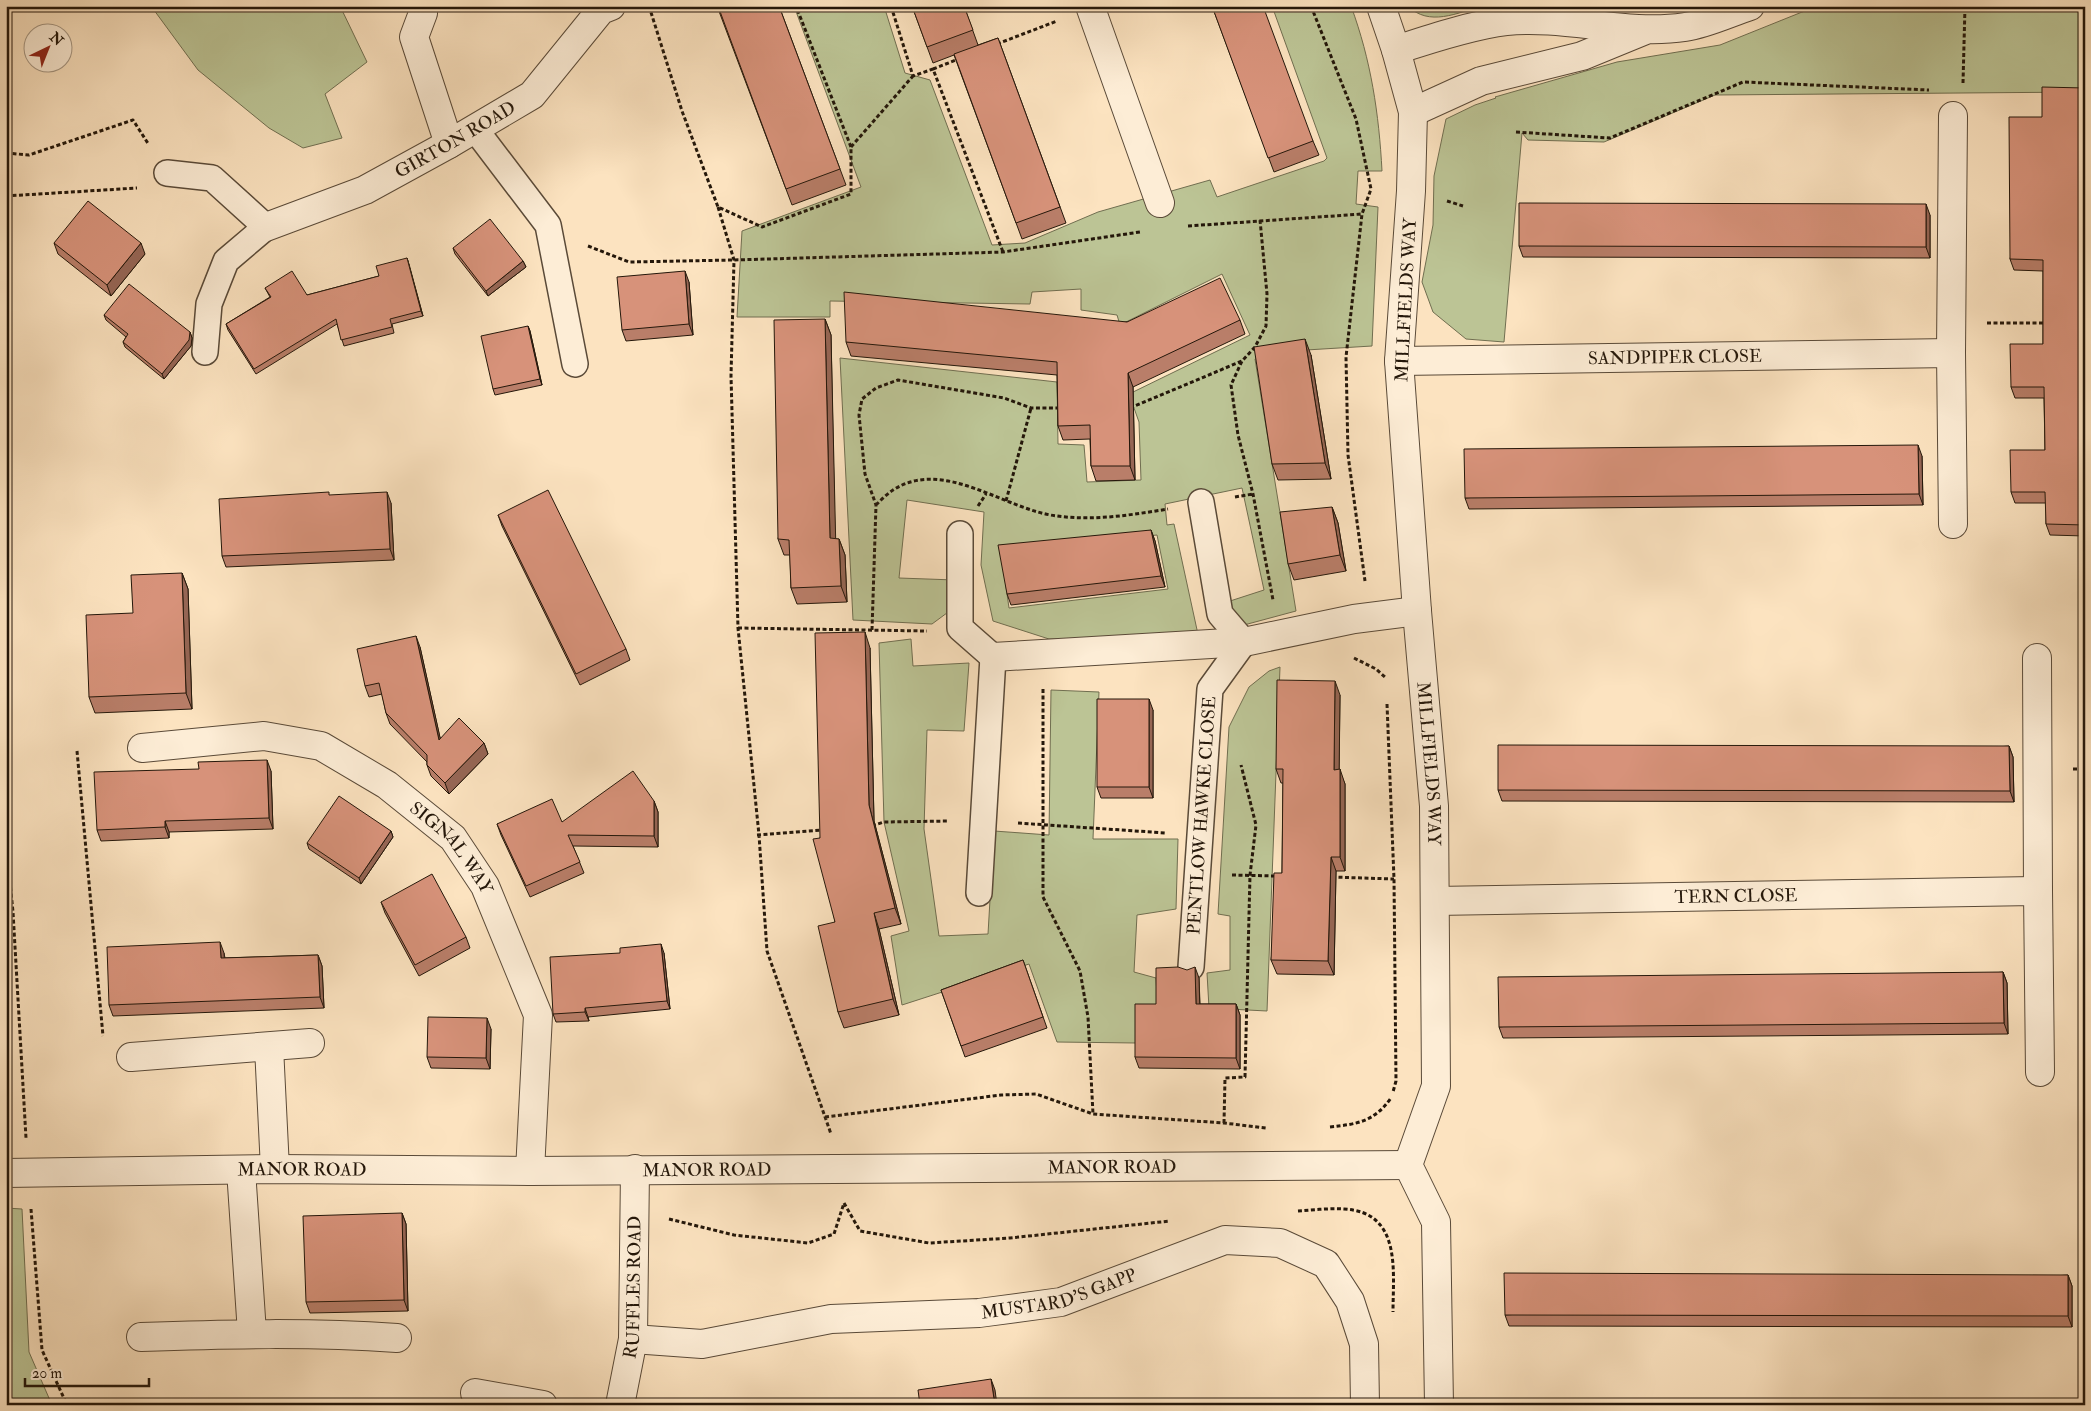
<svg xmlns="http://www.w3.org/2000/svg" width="2091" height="1411" viewBox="0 0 2091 1411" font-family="'IM FELL Double Pica',serif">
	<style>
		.green { fill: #bcc495; stroke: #706e50; fill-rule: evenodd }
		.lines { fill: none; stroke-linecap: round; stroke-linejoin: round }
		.service-casing { stroke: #5a4a38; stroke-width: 28 }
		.minor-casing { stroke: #5a4a38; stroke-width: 30 }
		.tertiary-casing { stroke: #5a4a38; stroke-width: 30 }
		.path { stroke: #24170a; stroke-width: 3; stroke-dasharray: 4 2.5; stroke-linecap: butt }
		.service { stroke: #fdedd6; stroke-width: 25 }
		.minor { stroke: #fdedd6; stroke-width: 28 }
		.tertiary { stroke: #fdedd6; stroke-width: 28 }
		.wall { fill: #b97e69; stroke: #24170a }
		.shaded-wall { fill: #966655; stroke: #24170a }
		.building { fill: #d7927a; stroke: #24170a }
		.labels { text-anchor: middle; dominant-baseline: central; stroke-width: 4; stroke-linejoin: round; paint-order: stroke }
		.street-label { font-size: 18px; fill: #24170a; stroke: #fdedd6 }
	</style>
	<rect width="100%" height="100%" fill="#fce3c0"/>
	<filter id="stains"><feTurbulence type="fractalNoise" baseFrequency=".004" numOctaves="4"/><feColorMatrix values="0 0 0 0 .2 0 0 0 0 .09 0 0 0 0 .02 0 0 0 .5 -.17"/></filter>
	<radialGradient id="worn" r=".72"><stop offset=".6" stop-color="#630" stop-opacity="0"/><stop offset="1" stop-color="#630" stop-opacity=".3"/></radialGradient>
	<path class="green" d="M151 6H340L367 62 325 94 342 138 303 148 269 128 198 70Z
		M794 6H884L905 73 930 80 992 245 1025 243 1098 212 1210 180 1217 197 1324 161 1327 158 1272 6H1351C1371 60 1379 114 1382 171H1358L1356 204 1378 207 1372 346 1273 352 1274 355 1255 359 1296 611 1244 625 1227 602 1264 590 1242 488 1165 504 1167 525 1174 524 1199 639H1049L993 621 981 565 984 512 907 500 899 578 955 580V607L932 624 853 620 840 358 1057 382 1058 444 1084 445 1087 482 1141 480 1139 422 1129 394 1250 335 1222 274 1120 325 1117 315 1081 310V289L1032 292 1030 304 830 301V317H737L742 231 861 187ZM1157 535 1168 589 1009 608 1001 551Z
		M1408 6H1482C1457 13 1429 27 1408 6Z
		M1817 6H2085V92L1715 95 1604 142 1528 140 1522 133 1504 342 1466 339 1433 312 1422 282 1433 225 1434 176 1446 119 1475 105 1496 98 1495 97 1617 62 1720 45Z
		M911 639 913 666 969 663 964 731 927 730 924 829 939 936 988 934 994 831 1049 835 1051 690 1099 692 1093 839H1178L1176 909 1137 915 1134 972 1156 978 1158 1012 1136 1043 1057 1042 1029 964 902 1005 891 936 909 931 884 822 879 643Z
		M1280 667 1267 1011 1209 1008 1207 973 1230 970V916L1218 914 1229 727 1249 687 1269 671Z
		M6 1208 22 1209 29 1352 52 1405H6Z"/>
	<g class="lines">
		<defs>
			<g id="service">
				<path d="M475 129 548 225 575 364"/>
				<path d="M167 173 212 178 266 227 226 261 209 304 205 352"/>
				<path d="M960 534V628L993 657 979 893"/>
				<path id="s1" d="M1191 967 1210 689 1244 642 1220 614 1201 502"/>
			</g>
			<g id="minor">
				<path d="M1090 6 1160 203"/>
				<path d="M423 13 414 37 449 144"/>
				<path id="s2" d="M266 227 365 190 449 144 532 95 601 10 611 6"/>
				<path d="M1951 353 1953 116"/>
				<path id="s3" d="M1399 361 1951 353 1953 524"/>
				<path d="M993 657 1244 642 1354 619 1417 611"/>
				<path d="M2037 658 2038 891"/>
				<path id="s4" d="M142 748 264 736 321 746 387 785 453 838 485 886 538 1015 530 1171"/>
				<path id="s5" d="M1435 901 2038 891 2040 1072"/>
				<path d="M269 1047 275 1169"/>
				<path d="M131 1057 310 1043"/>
				<path d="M241 1170 252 1333"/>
				<path id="s6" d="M6 1173 275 1169 530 1171 1408 1165"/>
				<path d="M141 1337C227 1334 312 1332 397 1338"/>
				<path id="s7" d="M633 1339 702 1344 831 1319 979 1313 1061 1302 1225 1240 1280 1243 1326 1264 1350 1301 1364 1344 1365 1405"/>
				<path d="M475 1393 543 1405"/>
				<path id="s8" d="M620 1405 633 1339 635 1169"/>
			</g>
			<g id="tertiary">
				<path id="s9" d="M1381 6 1396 50 1413 112 1411 191 1399 361 1417 611 1434 806 1436 1086 1408 1165 1436 1222 1439 1405"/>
				<path d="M1396 50C1429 39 1472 25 1506 21 1566 15 1626 36 1685 27 1706 24 1729 13 1750 6"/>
				<path d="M1413 112 1481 81 1582 56 1643 31"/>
			</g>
		</defs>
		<use href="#service" class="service-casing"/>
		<use href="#minor" class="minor-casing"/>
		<use href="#tertiary" class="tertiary-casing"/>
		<path class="path" d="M649 6 682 111 718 207 762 227 851 194V147L796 6
			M891 6 913 76 933 69 1003 252
			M1311 6 1356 119 1371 189 1362 214 1346 357 1348 455 1365 581
			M997 44 1057 21
			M933 69 956 60
			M1963 83 1965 6
			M1516 132 1610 138 1743 82 1929 90
			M851 147 913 76
			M6 153 29 155 133 120 149 145
			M6 196 137 188
			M1447 201 1463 206
			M718 207 734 260 731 376 738 628 759 835 767 951 831 1134
			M1260 220 1267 294 1266 326 1255 347 1242 361 1231 385 1238 435 1253 494 1273 600
			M1188 226 1362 214
			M588 246 629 262 734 260 1003 252 1140 232
			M1987 323H2046
			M1130 408 1242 361
			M1235 497 1253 494
			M1006 501 1031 408
			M876 505C881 500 887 494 893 490 944 457 1005 510 1057 516 1094 521 1131 515 1168 509
			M978 506 986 494
			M738 628 927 631
			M872 630 876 505 865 474 859 415 862 399 876 388 898 380 1004 398 1031 408H1059
			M1354 658 1376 669 1386 678
			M1043 689V897L1080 971 1088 1017 1093 1114
			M1387 704 1394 879 1396 1081 1393 1092
			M77 751 103 1036
			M2073 769H2085
			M1018 823 1166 833
			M872 826 884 822 949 821
			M757 835 823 830
			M6 842 13 912 26 1138
			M1232 875 1276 876
			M1332 877 1394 879
			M825 1117 1001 1095 1036 1094 1093 1114 1224 1123 1266 1128
			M1224 1123 1225 1078 1245 1077 1250 875 1256 825 1241 765
			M1330 1127C1357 1124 1374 1122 1391 1098
			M31 1209 42 1350 67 1405
			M1298 1211C1313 1210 1329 1208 1344 1209 1402 1212 1393 1271 1393 1312
			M669 1219 734 1235 808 1243 834 1234 844 1203 860 1231 929 1243 1010 1238 1170 1221"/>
		<use href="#service" class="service"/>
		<use href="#minor" class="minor"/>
		<use href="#tertiary" class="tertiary"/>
	</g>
	<path class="wall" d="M717 6H779L846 185 792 205Z
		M912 6H964L978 45 998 38 1066 223 1022 239 954 55 933 63Z
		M1212 6 1313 141 1319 155 1274 172Z
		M2085 88V536L2050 535 2046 524V503H2015L2011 492 2045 450 2044 398H2015L2011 387 2043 344V271L2014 270 2010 259 2042 117Z
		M1930 215V258L1523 257 1519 246Z
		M54 243 145 254 111 296 58 254Z
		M453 248 523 261 526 267 488 296 455 254Z
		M407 258 423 316 392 324 394 333 344 346 337 324 256 374 228 330 226 324 270 297 265 288 307 295 379 276Z
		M689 282 693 335 626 341 622 330Z
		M104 315 190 332 192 338 191 346 164 379 125 347 123 342 126 337 106 320Z
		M825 319 831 335 835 539H839L845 555 847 602 797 604 791 588 790 555H784L778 539Z
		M1240 320 1245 334 1133 387 1135 480 1096 481 1091 466 1090 439 1063 440 1058 426 1057 375 851 356 846 342 1127 322Z
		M528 326 530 331 542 385 495 395 493 389Z
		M1311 355 1331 479 1278 480 1272 464Z
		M1922 456 1923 505 1469 509 1465 498Z
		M391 503 394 560 226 567 222 556Z
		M1332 507 1338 523 1346 571 1294 580 1288 564Z
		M498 515 626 649 630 660 580 685 502 526Z
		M1151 530 1155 541 1165 587 1011 605 1007 594Z
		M182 573 188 589 192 709 95 713 89 697Z
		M420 647 440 738 484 743 488 754 449 794 431 776 427 765V762L390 724 386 713 382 694 369 697 365 686Z
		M870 648 874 821 901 924 879 929 899 1015 844 1028 838 1012 835 922 820 838Z
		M1340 695 1339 770 1345 784V871H1336L1334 975 1277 974 1271 960 1282 873 1283 783H1281L1276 769Z
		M1153 710V798H1101L1097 787Z
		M2009 746 2013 757 2014 802 1502 801 1498 790Z
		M271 771 273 829 169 832V838L101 841 97 830Z
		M654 801 658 812V847L573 846 584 873 530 897 501 835 497 824 562 822Z
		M391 831 393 837 361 884 309 849 307 843Z
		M381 902 466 937 470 948 419 976 385 913Z
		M224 953 225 958 318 955 322 966 324 1008 113 1016 109 1005Z
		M664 953 670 1009 588 1017 589 1021 556 1022 553 1014Z
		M1023 960 1047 1028 965 1057 941 990Z
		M2003 972 2007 983 2008 1034 1503 1038 1499 1027Z
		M1199 978 1200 1004H1236L1240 1015V1069L1139 1068 1135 1057 1156 1004Z
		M491 1029 490 1069 431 1068 427 1057Z
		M402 1213 406 1224 408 1311 310 1313 306 1302Z
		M2068 1275 2072 1286V1327L1509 1326 1505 1315Z"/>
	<path class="shaded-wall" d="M1926 204 1930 215V258L1926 247Z
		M141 243 145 254 111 296 107 285Z
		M407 258 409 264 423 316 421 311Z
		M523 261 526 267 488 296 486 291Z
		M685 271 689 282 693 335 689 324Z
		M825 319 831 335 836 554 830 538Z
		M528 326 530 331 542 385 540 379Z
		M190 332 192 338 191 346 164 379 162 374Z
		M1305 339 1311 355 1331 479 1325 463Z
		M1128 373 1133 387 1135 480 1130 466Z
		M1918 445 1922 456 1923 505 1919 494Z
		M387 492 391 503 394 560 390 549Z
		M1332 507 1338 523 1346 571 1340 555Z
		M1151 530 1155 541 1165 587 1161 576Z
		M839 539 845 555 847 602 841 586Z
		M182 573 188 589 192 709 186 693Z
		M865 632 870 648 874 821 901 924 895 908 869 805Z
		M416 636 420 647 443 751 439 740Z
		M1335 681 1340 695 1339 784 1334 770Z
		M1149 699 1153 710V798L1149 787Z
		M484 743 488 754 449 794 445 783Z
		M2009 746 2013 757 2014 802 2010 791Z
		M267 760 271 771 273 829 269 818Z
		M1340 769 1345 784V871L1340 857Z
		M654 801 658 812V847L654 836Z
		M165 821 169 832V838L165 827Z
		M391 831 393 837 361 884 359 878Z
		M1331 857 1336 871 1334 975 1328 961Z
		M874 913 879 929 899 1015 893 999Z
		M220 942 224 953 225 969 221 958Z
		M661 944 664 953 670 1009 667 1001Z
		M318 955 322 966 324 1008 320 997Z
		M1195 967 1199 978 1200 1015 1196 1004Z
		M2003 972 2007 983 2008 1034 2004 1023Z
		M1236 1004 1240 1015V1069L1236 1058Z
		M585 1008 588 1017 589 1021 585 1012Z
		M487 1018 491 1029 490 1069 486 1058Z
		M402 1213 406 1224 408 1311 404 1300Z
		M2068 1275 2072 1286V1327L2068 1316Z
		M991 1379 995 1390 997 1405H995Z"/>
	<path class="building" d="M718 6H779L840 169 786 189Z
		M912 6H964L973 30 927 47Z
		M1212 6H1263L1313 141 1268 158Z
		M998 38 1060 207 1016 223 954 54Z
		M2042 87 2085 88V525L2046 524 2045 492H2011L2010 450H2045L2044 387H2011L2010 344H2043V260L2010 259 2009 117H2042Z
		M88 201 141 243 107 285 54 243Z
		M1519 203 1926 204V247L1519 246Z
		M490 219 523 261 486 291 453 248Z
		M407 258 421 311 390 319 392 327 341 340 336 319 254 369 226 324 271 297 265 288 292 271 307 295 379 276 376 266Z
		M685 271 689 324 622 330 617 277Z
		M1220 278 1240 320 1128 373 1130 466H1091L1090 425 1058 426 1057 362 846 342 844 292 1127 322Z
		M129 284 190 332 189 340 162 374 123 342 128 334 104 315Z
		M825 319 830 538 839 539 841 586 791 588 789 540 778 539 774 320Z
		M528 326 540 379 493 389 481 336Z
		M1305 339 1325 463 1272 464 1254 347Z
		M1918 445 1919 494 1465 498 1464 449Z
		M548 490 626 649 576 674 498 515Z
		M329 492V495L387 492 390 549 222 556 219 499Z
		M1332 507 1340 555 1288 564 1280 512Z
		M1151 530 1161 576 1007 594 998 545Z
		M182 573 186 693 89 697 86 615 133 613 131 575Z
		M865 632 869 805 895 908 874 913 893 999 838 1012 818 926 835 922 813 839 820 838 815 633Z
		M416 636 439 740 459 718 484 743 445 783 427 765V755L386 713 379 683 365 686 357 649Z
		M1277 680 1335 681 1334 770 1340 769V857H1331L1328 961 1271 960 1274 873H1282L1283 769H1276Z
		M1097 699H1149V787H1097Z
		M1498 745 2009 746 2010 791 1498 790Z
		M267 760 269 818 165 821V827L97 830 94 772 199 769 198 762Z
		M633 771 654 801V836L568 835 580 862 526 886 497 824 552 799 562 822Z
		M339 796 391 831 359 878 307 843Z
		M432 874 466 937 415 965 381 902Z
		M220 942 221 958 318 955 320 997 109 1005 107 947Z
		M661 944 667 1001 585 1008V1012L553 1014 550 957 620 953V948Z
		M1023 960 1043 1017 961 1046 941 990Z
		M1178 967 1187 970 1195 967 1196 1004H1236V1058L1135 1057V1004H1156V968Z
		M2003 972 2004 1023 1499 1027 1498 977Z
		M428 1017 487 1018 486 1058 427 1057Z
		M402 1213 404 1300 306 1302 303 1216Z
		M1504 1273 2068 1275V1316L1505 1315Z
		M991 1379 995 1405H920L918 1390Z"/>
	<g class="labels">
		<g class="street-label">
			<text stroke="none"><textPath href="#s2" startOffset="209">GIRTON ROAD</textPath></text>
			<text transform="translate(1406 300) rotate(-87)">MILLFIELDS WAY</text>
			<text stroke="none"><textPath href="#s3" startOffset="276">SANDPIPER CLOSE</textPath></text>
			<text stroke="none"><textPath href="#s9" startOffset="764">MILLFIELDS WAY</textPath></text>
			<text stroke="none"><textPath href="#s1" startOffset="152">PENTLOW HAWKE CLOSE</textPath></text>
			<text stroke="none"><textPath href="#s4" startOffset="348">SIGNAL WAY</textPath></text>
			<text stroke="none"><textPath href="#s5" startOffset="301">TERN CLOSE</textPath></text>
			<text stroke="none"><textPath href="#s6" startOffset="1106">MANOR ROAD</textPath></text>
			<text stroke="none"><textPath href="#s6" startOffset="701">MANOR ROAD</textPath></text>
			<text stroke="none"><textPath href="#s6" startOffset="296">MANOR ROAD</textPath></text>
			<text stroke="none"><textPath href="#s8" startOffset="119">RUFFLES ROAD</textPath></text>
			<text stroke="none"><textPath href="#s7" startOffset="431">MUSTARD'S GAPP</textPath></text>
		</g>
	</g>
	<rect width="2091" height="1411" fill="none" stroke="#fce3c0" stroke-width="25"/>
	<rect x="8" y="8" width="2076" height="1396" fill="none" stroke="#24170a" stroke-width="2.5"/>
	<rect x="12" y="12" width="2066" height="1386" fill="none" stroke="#24170a"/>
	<g transform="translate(48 48) rotate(43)"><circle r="24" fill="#fdedd6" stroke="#a69784"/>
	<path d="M0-4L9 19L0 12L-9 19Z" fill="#8f2418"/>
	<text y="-8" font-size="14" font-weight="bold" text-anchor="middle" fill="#24170a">N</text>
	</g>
	<path d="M25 1378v8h124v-8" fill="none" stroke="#24170a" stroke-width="2.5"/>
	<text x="32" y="1378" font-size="15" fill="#24170a" stroke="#fdedd6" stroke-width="4" paint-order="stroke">20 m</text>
	<rect width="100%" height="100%" filter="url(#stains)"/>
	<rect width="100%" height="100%" fill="url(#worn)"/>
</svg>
